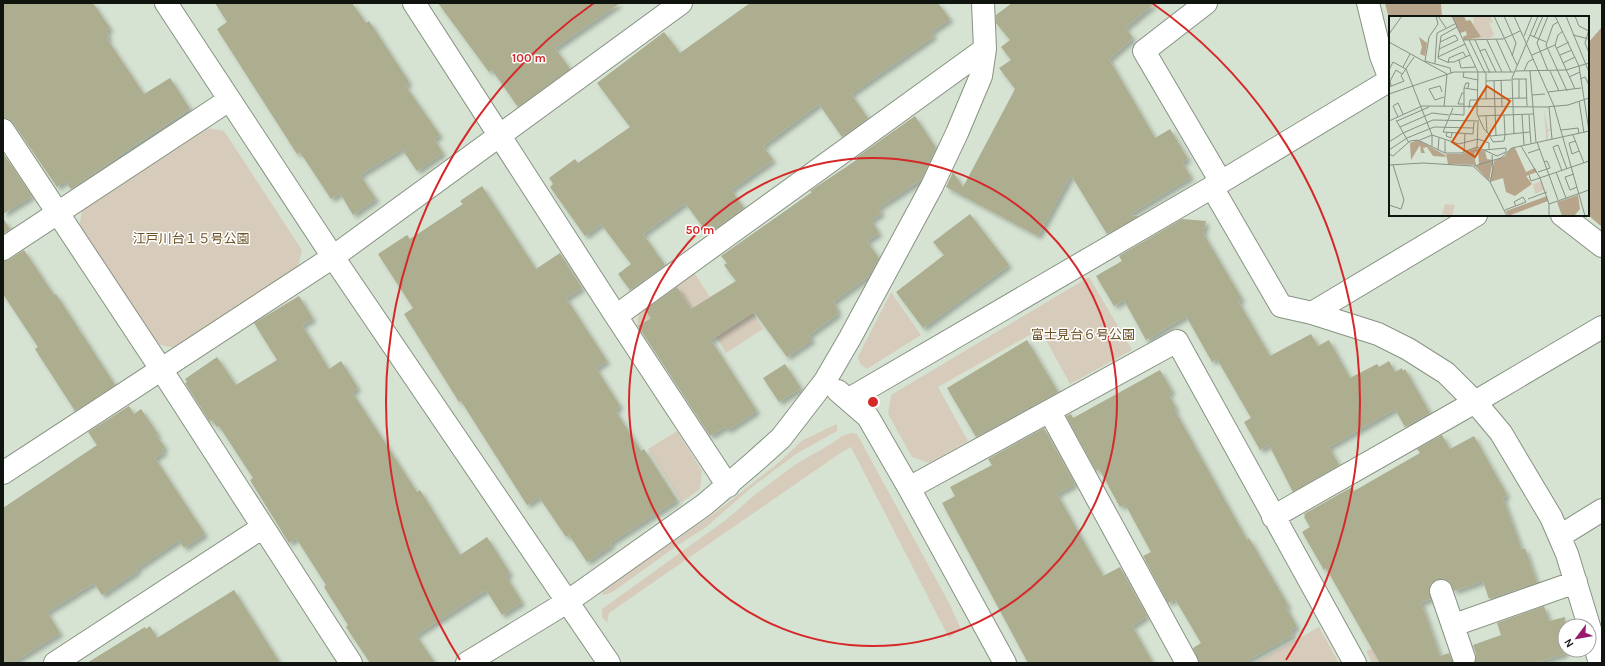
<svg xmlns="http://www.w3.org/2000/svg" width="1605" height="666" viewBox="0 0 1605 666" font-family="Karla,'Noto Sans JP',sans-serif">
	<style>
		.green { fill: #d7ccbc }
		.forest { fill: #b6a48b }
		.building { fill: #adad8f; filter: url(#shadow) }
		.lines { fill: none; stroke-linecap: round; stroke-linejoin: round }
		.minor-casing { stroke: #879382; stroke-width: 24 }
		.minor { stroke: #fff; stroke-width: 22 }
		.ring { fill: none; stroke: #d62828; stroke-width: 2 }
		.labels { text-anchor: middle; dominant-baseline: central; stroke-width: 3; stroke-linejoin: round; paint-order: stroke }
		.park-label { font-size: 13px; fill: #6d5125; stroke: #fff }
		.inset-road { fill: none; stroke: #879084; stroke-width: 1 }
		.view { fill: #d2520c; fill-opacity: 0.15; stroke: #d2520c; stroke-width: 2 }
		.inset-edge { fill: none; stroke: #10140e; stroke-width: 2 }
		.centre { fill: #d62828; stroke: #fff; stroke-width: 2 }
		.ring-label { font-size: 12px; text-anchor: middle; font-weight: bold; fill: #d62828; stroke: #fff; stroke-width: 3; stroke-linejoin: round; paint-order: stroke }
	</style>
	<defs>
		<filter id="shadow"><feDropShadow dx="3.5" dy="3.5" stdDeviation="2" flood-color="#0004"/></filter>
	</defs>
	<rect width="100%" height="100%" fill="#d6e3d2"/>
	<path class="green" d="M207 128 224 131 302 250 298 267 175 348 153 343 79 230 82 209Z
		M693 271 710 297 691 309 683 297 637 327 639 310Z
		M1089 277 1132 350 1070 384 1040 329 938 387 968 441 929 463 912 457 888 414 891 395Z
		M733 283 763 329 726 353 716 337 730 327 710 297Z
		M891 292 921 335 867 369 860 364 858 357Z
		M837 424V431L796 454 752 487 705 528 678 545 614 591 608 594 602 595 603 590 716 512 778 463 803 440Z
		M677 431 702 471 700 489 682 502 648 449Z
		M851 433 857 434 949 603 961 629 949 638 851 447 839 454 609 613 607 623 602 617V609L727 519 757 493 796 464 831 444 842 436Z
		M1319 627 1339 663H1255Z
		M1395 640 1403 663H1372L1366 651Z"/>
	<path class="forest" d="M1385 3H1441L1442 17H1390V23Z
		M1602 27V227L1588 215V43Z"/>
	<path class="building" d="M3 3H93L110 28 106 32 109 37 107 39 144 94 170 78 190 109 118 156V157L71 189 65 181 57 187 13 123 9 119 3 118Z
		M215 3H352L366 23 369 21 409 82 405 85 440 135 434 139 443 153 417 171 402 149 360 175 376 199 353 215 340 193 331 199 300 152 297 154 217 29 227 22Z
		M438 3H620L555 48 570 69 518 107 492 70 489 72Z
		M750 3H938L950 19 931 32 934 36 851 94 868 118 842 137 819 104 763 146 773 160 731 190 744 208 708 234 685 203 643 234 665 265 630 290 618 274 631 264 601 224 585 236 550 187 553 184 549 178 575 159 578 163 630 127 597 83 664 32 680 53Z
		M1012 3H1155L1125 28 1133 38 1109 59 1155 138 1170 129 1188 159 1182 162 1191 177 1129 215 1139 216 1107 234 1071 175 1038 236 946 187 953 172 963 187 1015 89 999 68 1011 60 1001 47 1010 40 996 23V15Z
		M915 116 936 148 922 179 878 208 882 213 871 220 879 233 867 241 879 258 870 275 833 302 838 309 836 310 838 314 809 335 812 340 787 357 754 312 711 340 757 411 728 430 725 427 710 436 638 326 651 318 645 310 677 287 691 309 736 281 724 265 727 263 721 256 812 192 810 191 858 159 857 157Z
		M3 153 32 196 3 214Z
		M482 186 536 269 560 253 582 288 566 298 607 361 596 368 620 406 615 410 641 451 644 449 677 500 610 543 612 545 587 562 569 535 566 537 539 497 527 505 461 401 459 402 404 314 413 308 378 254 407 235 410 239 463 204 460 201Z
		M970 214 1009 265 923 328 896 292 944 255 933 242Z
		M3 218 10 229 3 234Z
		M1182 219 1206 221 1203 233 1242 299 1238 301 1270 356 1311 334 1318 346 1329 340 1350 378 1377 364 1379 367 1389 361 1395 372 1402 368 1403 371 1405 369 1430 413 1405 427 1395 409 1329 447 1339 465 1293 492 1269 445 1260 450 1244 422 1251 418 1217 359 1212 362 1186 316 1146 340 1124 300 1114 306 1096 276 1122 261 1119 256Z
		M24 250 54 295 56 294 115 385 75 411 35 349 38 347 3 294V261L10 259Z
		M299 296 313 319 302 325 329 369 341 361 358 388 352 392 417 492 420 490 460 555 487 537 510 573 506 576 522 602 502 615 486 590 416 635 435 663H370L346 627 348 625 324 587 326 585 296 538 289 543 250 480 253 478 219 426 217 427 212 420 210 422 185 383 187 382 185 379 217 357 236 385 277 360 254 323Z
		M1027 340 1058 392 976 437 947 388Z
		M785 364 801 388 779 402 763 378Z
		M1160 370 1172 391 1168 394 1176 408 1174 409 1247 540 1249 538 1288 605 1286 607 1297 627 1291 630 1293 635 1243 663H1199L1193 648 1201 643 1175 599 1168 603 1143 556 1151 552 1125 504 1120 507 1099 469 1096 471 1066 416 1071 414 1073 418Z
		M129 406 134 414 141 409 158 434 156 435 165 447 162 449 164 452 155 458 205 534 184 548 179 540 136 569 138 571 102 595 94 583 47 612 60 633 12 663H3V508L97 445 88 432Z
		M1044 428 1075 484 1057 494 1103 576 1120 567 1147 616 1132 626 1153 663H1028L942 503 955 496 950 487 992 465 988 459Z
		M1442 435 1450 449 1474 436 1507 495 1503 498 1522 550 1525 548 1537 583 1489 599 1483 581 1454 591 1449 581 1443 579H1437L1432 583 1429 588 1431 599 1421 602 1440 656 1449 653 1453 663H1380L1326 568 1324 570 1302 532 1310 527 1304 517 1305 516 1304 514 1352 487 1354 491 1420 453 1417 449Z
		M234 590 280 663H87L145 627 146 629 150 626 157 638Z
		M1544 606 1549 621 1565 617V654L1534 663H1475L1476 654 1473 645 1501 635 1497 623Z"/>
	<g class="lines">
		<defs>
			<path id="minor" d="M166 3 333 257 609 663
				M414 3 616 316 728 486
				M1206 3 1144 51 1221 182
				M1368 3 1381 56 1390 79
				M3 130 161 369 351 663
				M1212 187 1281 306 1312 313 1378 334 1408 349 1446 373 1475 402 1501 433 1551 517 1567 554 1589 626
				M1562 215 1602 246
				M3 249 229 100
				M1312 313 1476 215
				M616 316 985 49
				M838 391 868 417 909 488 1005 663
				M849 399 1221 182 1390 80
				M1050 412 1187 663
				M3 473 333 257 681 3
				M909 488 1177 341 1355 663
				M1273 517 1475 402 1602 327
				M1560 536 1602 510
				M1441 591 1464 658
				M1454 625 1576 582
				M1589 626 1600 663
				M55 663 263 527
				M467 663 567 602 704 505 753 463 781 438 825 381 850 338 932 186 957 133 981 76 985 49 983 3"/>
		</defs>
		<use href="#minor" class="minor-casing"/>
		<use href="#minor" class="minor"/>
	</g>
	<g class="ring">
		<circle cx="873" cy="402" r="244"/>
		<path d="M460 660A487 487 0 0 1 594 3M1152 3A487 487 0 0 1 1286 660"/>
	</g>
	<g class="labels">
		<g class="park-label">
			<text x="191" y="238">江戸川台１５号公園</text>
			<text x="1083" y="334">富士見台６号公園</text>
		</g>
	</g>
	<g transform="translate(1389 16)">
		<rect width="200" height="200" fill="#d6e3d2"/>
		<path d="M75 0 77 5 81 4 85 8 84 1 101 0 104 6 101 7 99 4 105 18 102 22 75 24 73 21 78 19 77 15 71 17ZM155 92 159 114 161 112 162 115H159V123H157ZM143 165 144 168 152 165 156 174 146 178ZM56 188 66 189 63 200 53 198Z" fill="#d7ccbc"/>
		<path d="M63 0H75L77 5 81 4 92 21 75 24 74 21 78 19 77 15 71 17ZM30 21 38 27 36 40 31 38 33 31ZM29 124 56 139 57 141 44 140 38 131 34 132 36 137H32L31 129 22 144 21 127ZM87 132 96 135 98 143 104 144 100 165 86 150 90 149 89 135 85 137 87 149 59 148 57 138H72ZM122 132H126L137 156 146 152 148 156 137 160 143 168 126 180 117 176 114 162 101 166 105 145 116 140ZM189 179 191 193 185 200H173L168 186ZM158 180 159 185 119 200 117 195Z" fill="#b6a48b"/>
		<path class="inset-road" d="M49 0 57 12M63 0 89 56 88 98 95 113 102 120 141 116 142 127M105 0 128 49M115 0 127 27 123 40M125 0 165 90 196 200M159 0 148 27 159 55M166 0 190 50 200 115M177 0 200 56M186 0 190 10 200 15M169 6 164 9 157 29 178 75M68 11 52 20 49 42 58 46H65L81 39M200 13 196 27 200 37M174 15 169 19 166 29 186 73M0 18 13 0M141 19 157 26M184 19 200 23M135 20 143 0M145 21 154 0M107 23 122 56M74 24 114 23 131 15M80 24 96 57M86 24 101 57M98 24 113 56M0 26 58 58 55 91M168 32 180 26M50 33 69 24 66 19 51 26M91 35 96 33 107 56M143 39 166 29M171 39 183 34M49 41 76 28M70 44 72 52 86 51M36 45 40 21 49 8 47 0M36 45 61 52 62 57M46 47 48 17 66 8M59 47 60 42 74 36 77 41M174 47 186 41M14 51 21 38M0 54 4 46 17 53 43 119V130M126 55 177 54 200 47M135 55 139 46 144 43M141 55 147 126M161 55 170 75M75 56 74 61 89 64M97 57V83M180 61 191 56M123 63H138M130 63V82M137 63 138 90M191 63 196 61 200 69M112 64 113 91M97 65 122 64M105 65 107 120M2 70 1 65 7 54 13 58M0 71 15 65 12 60 25 41M75 72 77 67H80L79 72M53 76 51 70 40 73 46 84 55 81M159 76 192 72M0 78 65 56H125M143 79 156 78M88 83 138 82M190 85 195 117M75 88H69L73 77H75M160 91 163 123M64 92 54 116 84 118 85 106M75 92V72L88 74M80 92 81 84H88M61 98 75 99V92M97 99 98 117M115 99 116 119M133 99 135 129M140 99 141 116M89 100 144 98M9 101 4 90 9 87 14 98M7 104 20 127M0 105 33 90 157 91 179 89 200 82M8 105 40 91M11 111 43 97 60 99M172 114 189 112 190 118M14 117 44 104 90 105M58 117 57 120 62 122 63 117M125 118 123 62 149 0M43 119 70 128 89 123M100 119 104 126 115 125 116 119M184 119 195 147M89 123 100 127V133M31 124 43 119M187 125 180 127 183 138 190 135M0 126 14 117M148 126 169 184M132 130 151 162 160 188M88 132 89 106M0 134 18 122 45 111 84 112M49 134 50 122M75 136 76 118M56 137V124M139 137 151 133M0 138 4 140 21 125 29 124 56 137H72L88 131 95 134 117 132V136L108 140 95 134M0 149 34 147 84 150 101 166 118 200M85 150 112 142 123 132 200 115M173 155 164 131 169 129 178 153M149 156 161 152 158 145 155 146M167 156 177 182M185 158 176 161 181 174 188 171M140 159 142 165 200 145M101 166 104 153 103 139M139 183 158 176M0 189 12 193 15 184 4 149M116 194 137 186 134 181 125 186 127 190M160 200V188L200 174"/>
		<path class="view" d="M98 70 121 85 86 141 63 126Z"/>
		<rect width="200" height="200" class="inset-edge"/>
	</g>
	<circle cx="873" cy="402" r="6" class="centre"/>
	<g class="ring-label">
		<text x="529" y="62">100 m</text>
		<text x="700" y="234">50 m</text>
	</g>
	<rect width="1605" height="666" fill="none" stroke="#10140e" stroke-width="8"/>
	<g transform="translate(1577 638) rotate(238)"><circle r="19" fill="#ffffff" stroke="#9fa19f"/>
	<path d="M0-3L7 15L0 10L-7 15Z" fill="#97186f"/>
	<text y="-6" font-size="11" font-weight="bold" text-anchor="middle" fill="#10140e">N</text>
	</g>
</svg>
